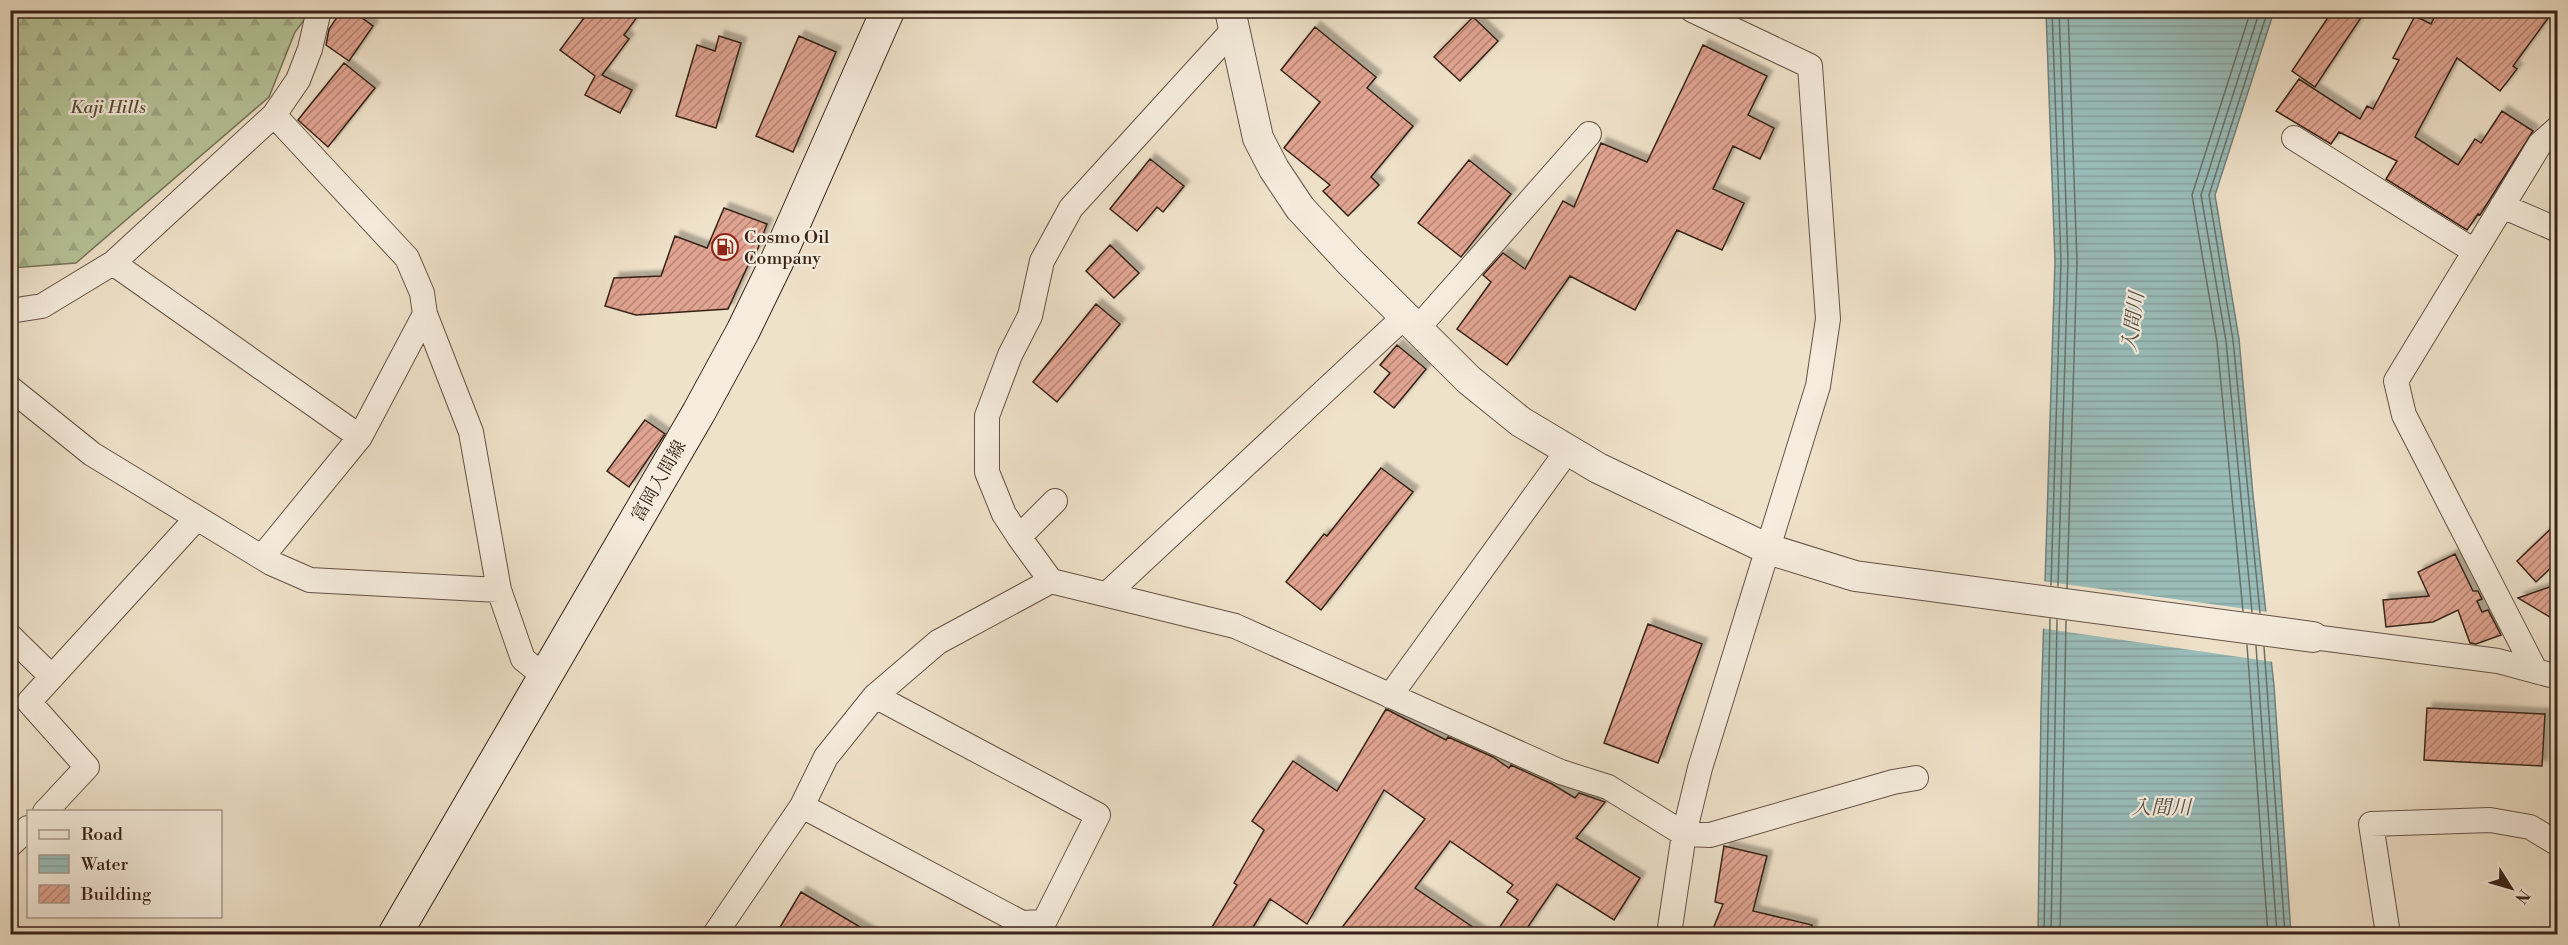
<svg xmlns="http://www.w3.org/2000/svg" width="2568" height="945" viewBox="0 0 2568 945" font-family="'Libre Bodoni','Noto Serif JP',serif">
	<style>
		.forest { fill: url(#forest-firs); stroke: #767358; stroke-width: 1.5 }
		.water { fill: url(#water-rules); stroke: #727f79; stroke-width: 1.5 }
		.pier { fill: #efe2ca }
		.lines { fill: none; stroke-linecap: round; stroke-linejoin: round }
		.shore { stroke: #687068; stroke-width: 1.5 }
		.building { fill: url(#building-hatch); stroke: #362217; stroke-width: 1.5; filter: url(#shadow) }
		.minor-casing { stroke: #645244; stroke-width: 26 }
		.tertiary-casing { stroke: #645244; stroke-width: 32 }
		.secondary-casing { stroke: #362217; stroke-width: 35 }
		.minor { stroke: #f5ecdd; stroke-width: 24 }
		.tertiary { stroke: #f5ecdd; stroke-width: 30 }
		.secondary { stroke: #f5ecdd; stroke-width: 33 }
		.labels { text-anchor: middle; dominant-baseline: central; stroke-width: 4.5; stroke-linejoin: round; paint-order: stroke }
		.park-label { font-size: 18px; font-style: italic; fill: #564a38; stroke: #f5ecdd }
		.poi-label { font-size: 18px; fill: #362217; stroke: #f5ecdd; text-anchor: start }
		.street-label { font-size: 18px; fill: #362217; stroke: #f5ecdd }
		.water-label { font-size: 20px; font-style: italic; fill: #545048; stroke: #f5ecdd }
	</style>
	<defs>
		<pattern id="forest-firs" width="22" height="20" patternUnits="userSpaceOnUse" patternTransform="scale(1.5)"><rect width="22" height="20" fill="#b6c499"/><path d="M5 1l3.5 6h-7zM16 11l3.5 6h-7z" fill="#9da883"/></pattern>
		<pattern id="water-rules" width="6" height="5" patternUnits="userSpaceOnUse" patternTransform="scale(1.5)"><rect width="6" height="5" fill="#9abdba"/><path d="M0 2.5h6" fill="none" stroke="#85a29f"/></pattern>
		<pattern id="building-hatch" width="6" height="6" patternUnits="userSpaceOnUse" patternTransform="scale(1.5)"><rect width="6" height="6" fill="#e1a492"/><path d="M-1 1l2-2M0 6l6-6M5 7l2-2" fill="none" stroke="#b78576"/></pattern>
		<filter id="shadow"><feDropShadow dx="5.5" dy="-5.5" stdDeviation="1.5" flood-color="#0004"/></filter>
	</defs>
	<rect width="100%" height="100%" fill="#efe2ca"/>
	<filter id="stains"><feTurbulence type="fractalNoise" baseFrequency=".00333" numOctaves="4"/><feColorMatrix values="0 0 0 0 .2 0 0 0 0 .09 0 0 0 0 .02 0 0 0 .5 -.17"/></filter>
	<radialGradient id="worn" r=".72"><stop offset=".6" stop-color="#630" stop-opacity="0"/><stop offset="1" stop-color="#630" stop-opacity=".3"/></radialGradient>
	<path class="forest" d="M10 11H311L295 32 269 97 76 263 11 268Z"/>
	<path class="water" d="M2046 11H2274L2215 195 2239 339 2253 495 2274 686 2291 934H2038L2041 711 2055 261Z"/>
	<path class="pier" d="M2042 581 2269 612 2274 662 2040 628Z"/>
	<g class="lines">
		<path class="shore" d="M2051 585 2061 261 2052 10
			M2058 586 2068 261 2059 10
			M2067 588 2077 261 2068 10
			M2243 611 2217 342 2192 195 2251 10
			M2252 612 2226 341 2201 195 2260 10
			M2260 613 2233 340 2209 195 2268 10
			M2247 645 2268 934
			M2256 646 2277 934
			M2264 647 2285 934
			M2044 934 2050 619
			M2051 934 2057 620
			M2060 934 2066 621"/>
	</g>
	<path class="building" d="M342 10H351L373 26 349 61 326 45 329 29Z
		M590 10H642L624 35 629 39 602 75 632 90 620 113 585 95 595 76 560 50Z
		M2333 10H2366L2315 87 2292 71Z
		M2438 10H2554L2513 66 2517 69 2500 91 2457 58 2415 137 2458 165 2475 139 2481 143 2502 111 2533 131 2480 215 2478 214 2467 230 2386 179 2397 161 2339 132 2331 144 2276 111 2299 79 2360 119 2367 106 2373 109 2399 60 2393 58 2415 16 2431 24Z
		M1473 17 1498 41 1460 81 1434 57Z
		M1315 27 1376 77 1367 88 1413 126 1371 177 1379 185 1348 216 1323 191 1330 185 1284 148 1320 102 1281 70Z
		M719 36 741 43 716 128 676 116 697 45 715 51Z
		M799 36 836 52 793 152 756 136Z
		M1703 45 1767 76 1748 115 1774 128 1760 159 1733 146 1713 189 1744 203 1722 250 1677 230 1635 310 1570 276 1507 365 1457 329 1491 282 1483 275 1503 253 1525 269 1563 201 1574 207 1601 143 1647 162Z
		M344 63 375 88 328 147 298 120Z
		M1150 159 1184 186 1163 212 1157 207 1137 231 1110 209Z
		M1469 160 1511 194 1461 257 1418 223Z
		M724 208 767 224 757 251 755 250 728 309 636 315 605 306 614 278 661 276 675 236 707 248Z
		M1110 245 1139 273 1114 298 1086 271Z
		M1096 304 1120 324 1057 402 1033 382Z
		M1397 345 1426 369 1394 408 1374 392 1390 373 1380 365Z
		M645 420 665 434 629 487 607 471Z
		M1381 468 1413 492 1321 610 1286 582 1324 534 1327 536Z
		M2558 522V561L2536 582 2517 561Z
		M2455 554 2473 591H2478L2482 599 2477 601 2482 612 2488 610 2501 635 2476 644 2470 643 2458 610 2433 622 2386 627 2383 600 2429 596 2418 572Z
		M2558 584V622L2518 598Z
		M1648 624 1702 644 1658 763 1604 743Z
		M2427 708 2545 714 2542 766 2424 760Z
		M1386 709 1446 740 1448 737 1493 757 1509 768 1511 765 1552 784 1575 798 1579 793 1605 802 1576 838 1640 878 1614 920 1557 884 1523 934H1495L1518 900 1507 892 1513 885 1450 841 1415 888 1483 934H1337L1425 819 1384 790 1307 924 1270 899 1249 934H1208L1237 885 1234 883 1264 830 1252 821 1293 761 1337 791Z
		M1724 846 1767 856 1753 911 1812 925 1811 934H1711L1723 904 1715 902Z
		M801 892 872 934H776Z"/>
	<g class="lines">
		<defs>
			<path id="minor" d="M274 115 407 258 422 293 425 314 471 432 499 590 523 659 545 677
				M2294 138 2474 251
				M2502 206 2558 230
				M113 263 360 437
				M10 311 42 306 113 263 274 115 298 80 310 49 319 10
				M1417 329 1589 134
				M10 388 92 454 271 563 310 580 499 590
				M1055 501 1019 537 1051 581 1235 626 1561 772 1608 787 1684 834 1710 835 1893 782 1916 778
				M1019 537 1004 514 987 472V416L1010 355 1030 316 1042 261 1071 208 1235 28
				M262 557 360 437 425 314
				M1107 594 1404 317
				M10 636 52 677
				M2313 637 2498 661 2558 677
				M2535 670 2404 415 2396 381 2540 144 2558 128
				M1390 696 1568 450
				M802 806 1022 923 1044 922 1098 815 875 696
				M45 812 87 767 29 702 197 518
				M10 845 28 828
				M715 934 802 806 826 757 875 696 938 642 1051 581
				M1669 934 1684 834 1700 768 1818 386 1828 319 1810 66 1692 10
				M2388 934 2371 824 2490 820 2530 827 2558 844"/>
			<path id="tertiary" d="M1230 10 1258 138 1274 169 1300 208 1350 262 1469 380 1521 422 1598 468 1768 549 1855 576 2313 637"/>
			<path id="secondary" d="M395 934 699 412 743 331 777 261 888 10"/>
		</defs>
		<use href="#minor" class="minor-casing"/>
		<use href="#tertiary" class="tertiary-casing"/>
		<use href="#secondary" class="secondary-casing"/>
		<use href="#minor" class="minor"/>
		<use href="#tertiary" class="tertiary"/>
		<use href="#secondary" class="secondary"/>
	</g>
	<defs>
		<symbol id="fuel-ring" viewBox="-11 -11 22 22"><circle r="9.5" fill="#f5ecdd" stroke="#8f2418" stroke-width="1.5"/><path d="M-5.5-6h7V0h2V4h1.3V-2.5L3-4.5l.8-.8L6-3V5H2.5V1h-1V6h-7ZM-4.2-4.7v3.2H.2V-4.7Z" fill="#8f2418"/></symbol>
	</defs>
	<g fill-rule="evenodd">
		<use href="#fuel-ring" x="710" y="232" width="30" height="30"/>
	</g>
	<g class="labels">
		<g class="park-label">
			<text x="108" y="107">Kaji Hills</text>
		</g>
		<g class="poi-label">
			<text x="744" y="237">Cosmo Oil<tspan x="744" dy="21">Company</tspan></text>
		</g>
		<g class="street-label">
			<text transform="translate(659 481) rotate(-60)">富岡入間線</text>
		</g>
		<g class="water-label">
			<text transform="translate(2134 322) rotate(-82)">入間川</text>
			<text x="2161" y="808">入間川</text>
		</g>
	</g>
	<rect width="2568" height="945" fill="none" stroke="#efe2ca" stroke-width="36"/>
	<rect x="12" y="12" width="2544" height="921" fill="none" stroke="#362217" stroke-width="3"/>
	<rect x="18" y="18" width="2532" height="909" fill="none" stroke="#362217" stroke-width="1.5"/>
	<rect x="27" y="810" width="195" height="108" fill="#f5ecdd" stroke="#a99b8e" stroke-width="1.5"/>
	<rect x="39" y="830" width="30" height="9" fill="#f5ecdd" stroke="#a99b8e" stroke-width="1.5"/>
	<text x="81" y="840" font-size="18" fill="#362217">Road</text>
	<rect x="39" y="855" width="30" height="18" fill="url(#water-rules)" stroke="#a99b8e" stroke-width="1.5"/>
	<text x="81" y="870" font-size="18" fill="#362217">Water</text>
	<rect x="39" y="885" width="30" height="18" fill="url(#building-hatch)" stroke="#a99b8e" stroke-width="1.5"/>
	<text x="81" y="900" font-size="18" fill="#362217">Building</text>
	<g transform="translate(2511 888) rotate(127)" stroke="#f5ecdd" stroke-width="4.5" paint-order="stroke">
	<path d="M0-4.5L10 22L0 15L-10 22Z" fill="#362217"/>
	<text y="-9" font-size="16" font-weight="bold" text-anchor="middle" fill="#362217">N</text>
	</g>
	<rect width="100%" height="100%" filter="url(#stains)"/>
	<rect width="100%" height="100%" fill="url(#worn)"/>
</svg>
